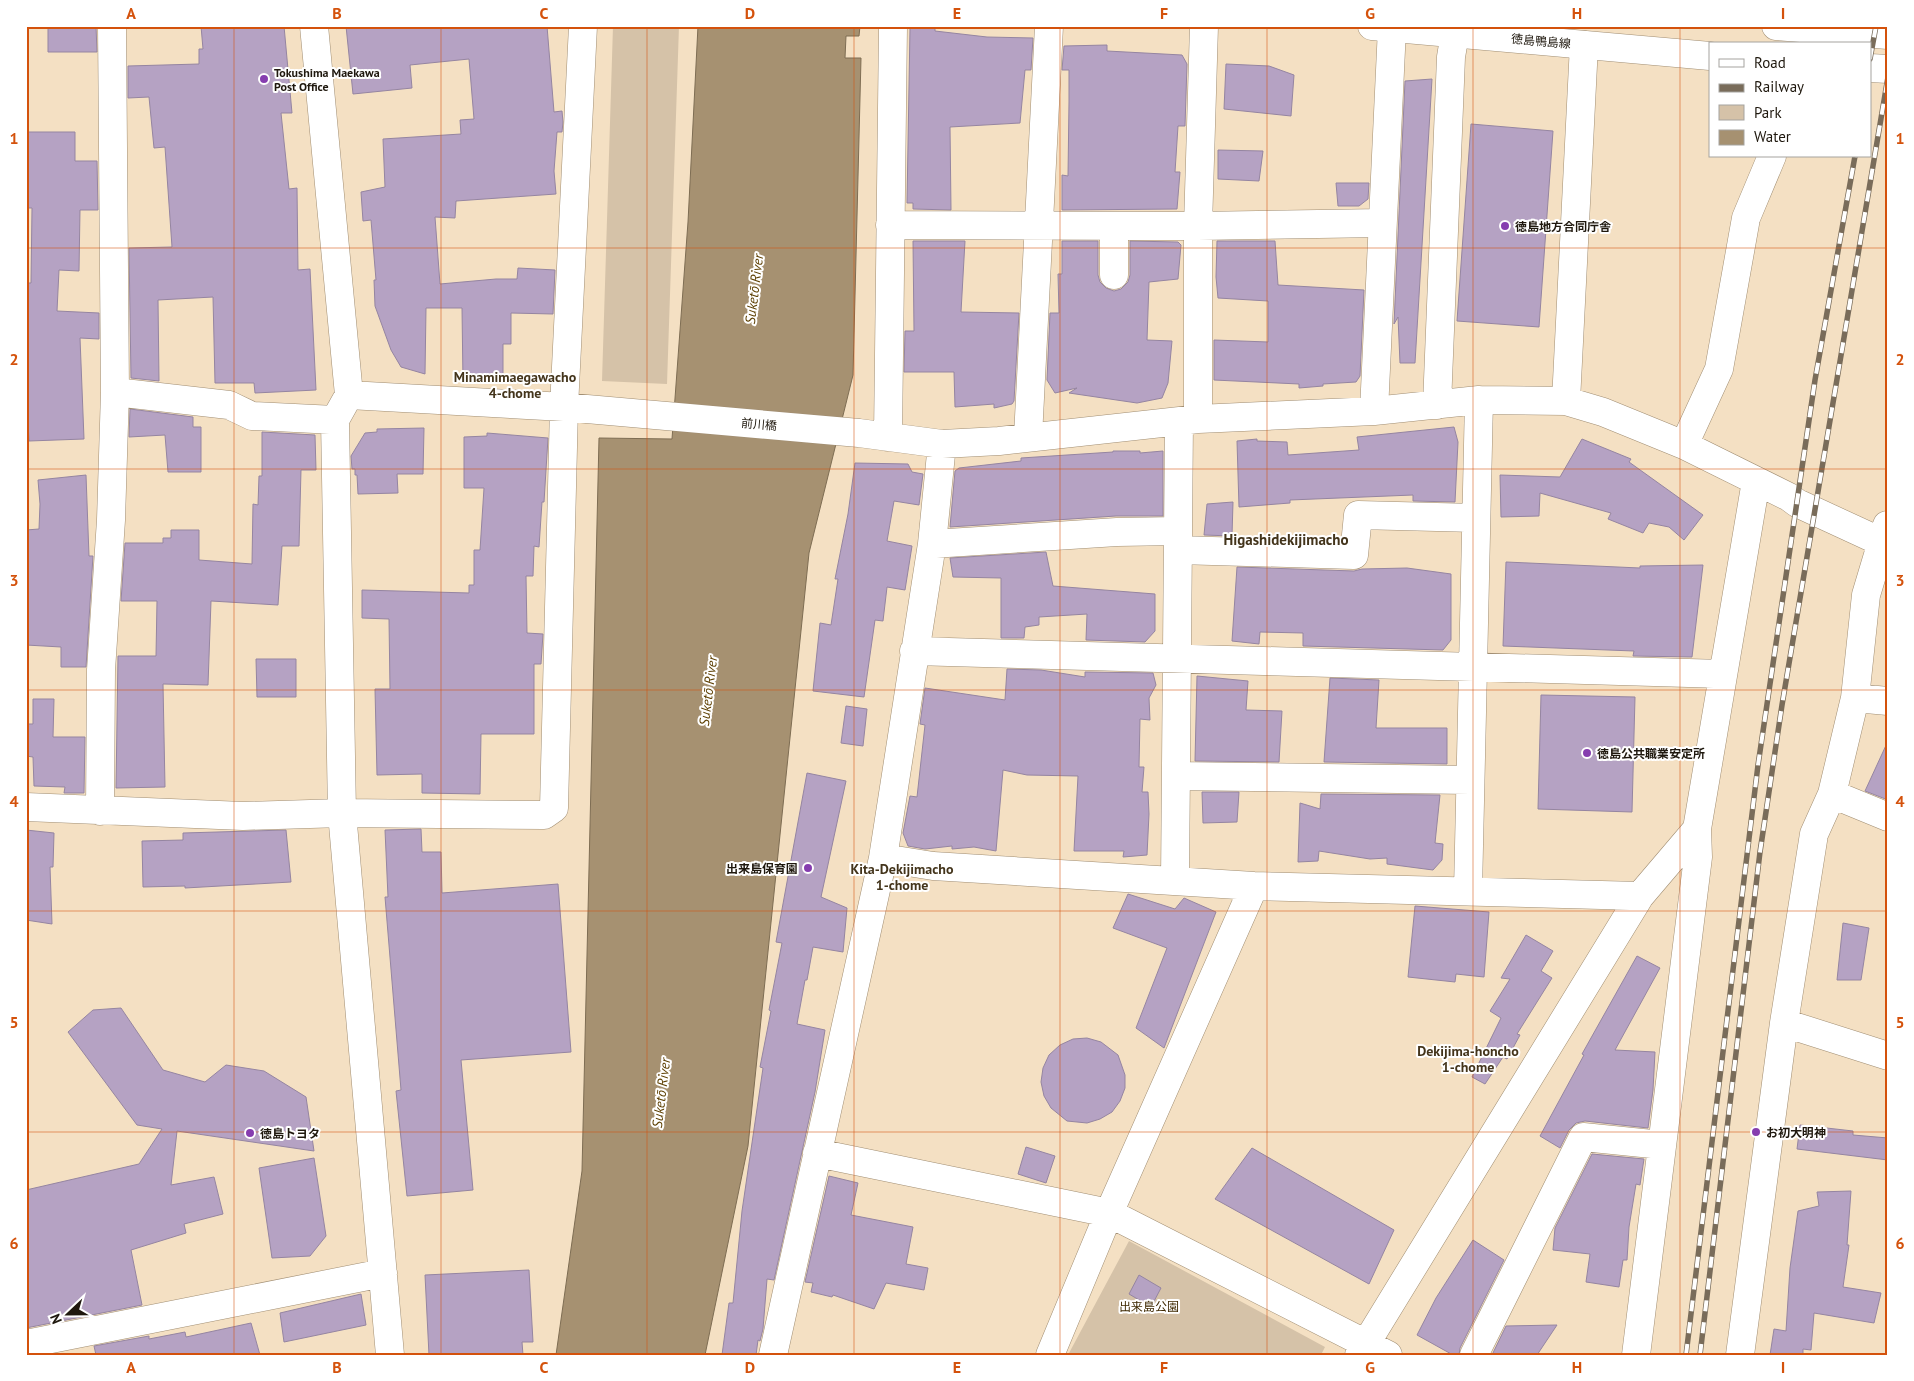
<svg xmlns="http://www.w3.org/2000/svg" width="1914" height="1381" viewBox="0 0 1914 1381" font-family="'PT Sans','Noto Sans JP',sans-serif">
	<style>
		.green { fill: #d5c2a8 }
		.water { fill: #a69171; stroke: #7e6d53 }
		.building { fill: #b5a2c3; stroke: #9585a1 }
		.lines { fill: none; stroke-linecap: round; stroke-linejoin: round }
		.minor-casing { stroke: #a18e73; stroke-width: 29 }
		.major-casing { stroke: #a18e73; stroke-width: 29 }
		.minor { stroke: #fff; stroke-width: 28 }
		.major { stroke: #fff; stroke-width: 28 }
		.rail-casing { stroke: #796c5a; stroke-width: 5.5 }
		.rail { stroke: #fff; stroke-width: 4; stroke-dasharray: 11; stroke-linecap: butt }
		.grid { fill: none; stroke: #d4520c; stroke-width: 1; stroke-opacity: 0.55 }
		.poi-dot { fill: #863daf; stroke: #fff; stroke-width: 2 }
		.labels { text-anchor: middle; dominant-baseline: central; stroke-width: 4; stroke-linejoin: round; paint-order: stroke }
		.street-label { font-size: 12px; fill: #1f180e; stroke: #fff }
		.poi-label { font-size: 12px; font-weight: bold; fill: #1f180e; stroke: #fff; text-anchor: start }
		.park-label { font-size: 12px; fill: #3e2800; stroke: #fff }
		.water-label { font-size: 14px; font-style: italic; fill: #5d3f01; stroke: #fff }
		.neighbourhood-label { font-size: 14px; font-weight: bold; fill: #43341b; stroke: #fff }
		.quarter-label { font-size: 15px; font-weight: bold; fill: #43341b; stroke: #fff }
		.neatline { fill: none; stroke: #d4520c; stroke-width: 2 }
		.grid-label { font-size: 16px; text-anchor: middle; font-weight: bold; fill: #d4520c }
	</style>
	<rect width="100%" height="100%" fill="#f4e0c3"/>
	<path class="green" d="M613 26H679L667 384 602 381Z
		M1129 1241 1325 1347 1321 1355H1068Z"/>
	<path class="water" d="M698 26H860L859 36H846L845 58H861L853 375 809 553 748 1146 705 1355H556L582 1171 599 438 672 439 688 222Z"/>
	<path class="building" d="M48 26H96L97 52H48Z
		M201 26H284L292 113H281L289 189 297 188 298 270 310 269 316 390 255 393 254 383H215L213 297 158 300 159 381 131 378 129 248 172 247 165 147 154 148 149 97 128 98V66L199 64V49H203Z
		M346 26H547L554 112 562 111 563 122 562 132H557L554 171 556 194 456 201 455 218 435 217 440 284 496 279H517L518 268 555 270 553 314 511 313V344H503V382H463L462 308H426L425 374 401 367 391 350 375 306 374 280H376L371 220 363 221 361 192 385 187 383 139 461 134 460 120 474 119 469 59 410 65 412 88 353 94Z
		M910 28H935V31L987 37 1033 38 1031 70H1025L1020 123 950 127 951 210 913 209V203H907Z
		M1107 45V51L1182 55 1187 64 1185 126H1178L1175 172H1180L1177 209 1062 210V175L1068 176 1069 102V70H1062L1064 46Z
		M1226 64 1269 66 1294 75 1291 116 1224 109Z
		M1432 79 1415 363H1400L1398 317 1394 324 1405 81Z
		M1471 124 1553 131 1539 327 1457 321Z
		M26 132H75V161H97L98 210H80L79 271 59 270 57 311 99 313V339L80 338 84 439 29 441 26 384V283H31L32 208H26Z
		M1218 150 1263 151 1259 181 1218 179Z
		M1336 183H1369L1368 199 1359 206H1338Z
		M913 241H965L961 312 1019 313 1014 401 1012 404 994 408V404L955 407 954 372H904L905 331H914Z
		M1062 241H1098V275L1100 282 1106 288 1114 291 1121 289 1128 282 1130 275V241L1178 242 1181 245 1178 279 1149 282 1147 340 1172 341 1168 383 1162 398 1137 403 1069 393 1077 388 1055 393 1047 380 1050 313H1059L1058 274H1062Z
		M1217 241H1275L1278 285 1364 290 1360 376 1356 382 1323 384V386L1299 388V384L1214 380V340L1268 342V301L1218 298 1216 277Z
		M130 409 193 417V427H201V472H168L165 435 129 437Z
		M1454 427 1458 442 1455 502 1413 501V495L1290 500V503L1239 507 1237 441 1257 439V441L1287 442 1288 455 1359 450 1357 437Z
		M424 428 423 474H397L398 493 358 494 357 475H355V469H352L351 456 365 433 377 432V429Z
		M262 432 315 435 316 470H301L299 546H282L278 605 211 601 208 685 163 684 165 787 116 788 118 656H156L157 601H121L125 543H163V538H171V530H199V560L252 564 253 504 258 505 259 476H262Z
		M487 433 548 438 544 502H542L539 547 534 546 533 576H526L527 633 543 634 541 664H534V734H481L480 794 422 793V774L377 775 375 689H390L389 619 362 618V590L469 593V585H474V550H480L484 488H464V437L487 436Z
		M1582 439 1631 459 1629 462 1703 515 1684 540 1669 527 1649 523 1643 533 1608 519 1611 513 1540 493 1539 516 1501 517 1500 475 1560 477Z
		M1113 451H1140V453L1163 451V516H1116L950 527 955 471 959 468 1021 461V458L1113 452Z
		M855 463 908 464 912 472 923 474 919 505 894 501 887 541 912 546 905 590 887 587 883 621 875 620 864 697 813 691 820 623 831 625 838 579H835L848 514Z
		M86 475 89 556H93L86 667H61V647L26 645V530L39 529 40 504 38 480Z
		M1233 502 1232 536 1204 535 1207 504Z
		M1046 552 1053 586 1155 594V631L1145 642 1086 640 1087 614 1039 617V625L1025 627 1024 638H1001V578L953 577 950 558Z
		M1506 562 1640 568V566L1703 565 1692 657 1633 656 1634 651 1503 646Z
		M1237 567 1354 571 1362 569 1407 568 1451 574V640L1443 650 1303 646V633L1260 632 1259 644 1232 641Z
		M256 659H296V697H257Z
		M1007 669 1041 670 1085 677V672L1153 673 1156 685 1149 698 1150 720 1140 719 1139 767H1144L1142 792H1148L1149 814 1147 855 1123 857 1124 851H1074L1078 776 1027 775 1003 770 996 851 974 847 952 849V846L925 849 908 846 903 833 910 796 917 797 925 725 920 724 925 688 1005 700Z
		M1197 676 1248 681 1246 710 1282 711 1279 762 1195 761Z
		M1330 678 1379 680 1376 728H1447V764L1324 762Z
		M1541 695 1635 697 1632 812 1538 809Z
		M33 699H54L53 737H85L84 793H64L65 787 34 786 33 757 26 756V724H33Z
		M846 706 867 709 863 746 841 743Z
		M1888 741V800L1865 791Z
		M807 773 846 781 821 897 847 908 843 952 813 947 807 980H805L797 1024 825 1030 815 1092 774 1280 767 1279 763 1329 760 1341 758 1340 756 1355H722L729 1303H733L742 1211 763 1068 760 1067 771 1011 769 1010 782 943 776 942Z
		M1202 792H1239L1237 822 1203 823Z
		M1321 794 1440 795 1435 843 1443 844 1442 860 1433 870 1387 864V858L1370 859 1319 851 1318 861 1298 862 1300 803 1320 809Z
		M421 829 422 852H441L442 893 558 884 571 1052 461 1060 473 1190 407 1196 396 1091 401 1090 385 897H388L385 830Z
		M26 830 54 833 53 867H50L52 924 26 920Z
		M286 830 291 882 185 888V886L143 887 142 841 183 840V833Z
		M1128 894 1175 909 1184 898 1216 912 1164 1048 1136 1028 1167 948 1113 928Z
		M1415 906 1489 912 1484 977 1456 974 1455 982 1408 977Z
		M1843 923 1869 928 1861 980H1837Z
		M1526 935 1553 951 1541 971 1552 978 1517 1034 1520 1035 1507 1059 1503 1057 1485 1084 1472 1077 1501 1018 1490 1011 1510 979 1501 978Z
		M1637 956 1660 968 1615 1050 1655 1052 1653 1090 1648 1128 1585 1121 1576 1123 1569 1130 1560 1148 1540 1136 1584 1055 1582 1054Z
		M121 1008 163 1070 205 1082 226 1065 264 1071 306 1097 314 1151 177 1131 171 1185 214 1177 223 1214 184 1224 186 1233 131 1250 142 1305 26 1328V1190L139 1164 162 1129 137 1125 68 1032 93 1010Z
		M1087 1038 1101 1042 1118 1055 1125 1075V1088L1120 1101 1112 1112 1100 1119 1087 1123 1067 1121 1051 1108 1044 1096 1041 1082 1043 1068 1049 1055 1060 1045 1073 1039Z
		M1800 1125 1853 1131V1135L1888 1138V1160L1797 1149Z
		M1026 1147 1055 1156 1046 1183 1018 1174Z
		M1252 1148 1394 1230 1369 1284 1215 1199Z
		M1592 1154 1644 1159 1640 1185 1636 1184 1629 1227 1627 1260H1623L1619 1287 1586 1282 1590 1254 1553 1250 1555 1228Z
		M314 1158 326 1236 310 1256 272 1258 259 1168Z
		M829 1176 858 1183 851 1215 913 1227 906 1264 928 1268 924 1290 886 1283 874 1309 833 1295 832 1297 811 1292 813 1283 805 1282Z
		M1851 1191 1847 1245H1849L1843 1287 1881 1293 1874 1323 1814 1313 1811 1350 1803 1349V1355H1770L1774 1329 1786 1331 1790 1268 1798 1211 1819 1206 1817 1192Z
		M1473 1240 1504 1260 1460 1348 1459 1355H1453L1417 1335 1436 1298Z
		M529 1270 533 1342H522L523 1355H429L425 1275Z
		M1139 1275 1161 1288 1151 1307 1129 1294Z
		M361 1294 366 1325 284 1342 280 1313Z
		M251 1323 260 1355H96L94 1346 149 1336V1339L185 1332 186 1337Z
		M1557 1325 1537 1355H1492L1506 1326Z"/>
	<g class="lines">
		<defs>
			<path id="minor" d="M112 26 115 392 229 405 252 416 335 420
				M314 26 349 395 335 420 342 813 390 1355
				M890 225 1198 226 1382 223
				M1114 275V226
				M349 395 564 407 859 433 942 444 999 441 1198 419 1374 411 1479 400 1566 401 1603 412 1684 445 1789 497 1797 503 1888 545
				M1566 401 1584 45
				M1437 405 1451 57 1455 33
				M1374 411 1392 28
				M1198 419V226L1204 26
				M888 437 893 26
				M1028 437 1049 26
				M1684 445 1719 369 1746 218 1772 156
				M932 544 1117 532 1178 531
				M1178 550 1354 555 1358 515 1476 518
				M914 651 1723 674
				M1855 698 1888 701
				M1176 776 1470 780
				M1832 794 1888 817
				M26 807 243 816 342 813 544 815 554 808 564 407 583 26
				M100 811 101 670 111 520 115 392
				M883 858 933 866 1254 886 1640 896
				M1175 881 1179 421
				M1468 891 1479 400
				M1784 1023 1888 1056
				M817 1153 1109 1213 1388 1355
				M26 1344 383 1273
				M773 1355 883 858 932 544 942 444
				M1050 1355 1109 1213 1254 886
				M1359 1355 1640 896 1697 829 1756 481
				M1474 1355 1583 1137 1662 1145
				M1636 1355 1698 857 1697 829
				M1740 1355 1784 1023 1814 834 1832 794 1855 698 1866 595 1887 525"/>
			<path id="major" d="M1372 26 1710 56
				M1776 26 1888 35
				M1870 68 1888 69"/>
		</defs>
		<use href="#minor" class="minor-casing"/>
		<use href="#major" class="major-casing"/>
		<use href="#minor" class="minor"/>
		<use href="#major" class="major"/>
		<defs>
			<path id="rail" d="M1870 59 1876 26
				M1686 1355 1758 765 1815 380 1855 156
				M1700 1355 1760 852 1782 705 1888 77"/>
		</defs>
		<use href="#rail" class="rail-casing"/>
		<use href="#rail" class="rail"/>
	</g>
	<path class="grid" d="M234 26V1355M441 26V1355M647 26V1355M854 26V1355M1060 26V1355M1267 26V1355M1473 26V1355M1680 26V1355M26 248H1888M26 469H1888M26 690H1888M26 911H1888M26 1132H1888"/>
	<g class="poi-dot">
		<circle cx="264" cy="79" r="5"/>
		<circle cx="1505" cy="226" r="5"/>
		<circle cx="1587" cy="753" r="5"/>
		<circle cx="808" cy="868" r="5"/>
		<circle cx="1756" cy="1132" r="5"/>
		<circle cx="250" cy="1133" r="5"/>
	</g>
	<g class="labels">
		<g class="street-label">
			<text transform="translate(1541 41) rotate(5)">徳島鴨島線</text>
			<text transform="translate(759 424) rotate(5)">前川橋</text>
		</g>
		<g class="poi-label">
			<text x="274" y="72">Tokushima Maekawa<tspan x="274" dy="14">Post Office</tspan></text>
			<text x="1515" y="226">徳島地方合同庁舎</text>
			<text x="1597" y="753">徳島公共職業安定所</text>
			<text x="798" y="868" text-anchor="end">出来島保育園</text>
			<text x="1766" y="1132">お初大明神</text>
			<text x="260" y="1133">徳島トヨタ</text>
		</g>
		<g class="park-label">
			<text x="1149" y="1306">出来島公園</text>
		</g>
		<g class="water-label">
			<text transform="translate(754 289) rotate(-83)">Suketō River</text>
			<text transform="translate(708 691) rotate(-83)">Suketō River</text>
			<text transform="translate(661 1093) rotate(-83)">Suketō River</text>
		</g>
		<g class="neighbourhood-label">
			<text x="515" y="377">Minamimaegawacho<tspan x="515" dy="16">4-chome</tspan></text>
			<text x="902" y="869">Kita-Dekijimacho<tspan x="902" dy="16">1-chome</tspan></text>
			<text x="1468" y="1051">Dekijima-honcho<tspan x="1468" dy="16">1-chome</tspan></text>
		</g>
		<g class="quarter-label">
			<text x="1286" y="539">Higashidekijimacho</text>
		</g>
	</g>
	<rect width="1914" height="1381" fill="none" stroke="#ffffff" stroke-width="55"/>
	<rect x="1709" y="42" width="162" height="115" fill="#ffffff" stroke="#a5a39f"/>
	<rect x="1719" y="59" width="25" height="8" fill="#ffffff" stroke="#a5a39f"/>
	<text x="1754" y="68" font-size="15" fill="#1f180e">Road</text>
	<rect x="1719" y="84" width="25" height="8" fill="#796c5a" stroke="#a5a39f"/>
	<text x="1754" y="92" font-size="15" fill="#1f180e">Railway</text>
	<rect x="1719" y="105" width="25" height="15" fill="#d5c2a8" stroke="#a5a39f"/>
	<text x="1754" y="118" font-size="15" fill="#1f180e">Park</text>
	<rect x="1719" y="130" width="25" height="15" fill="#a69171" stroke="#a5a39f"/>
	<text x="1754" y="142" font-size="15" fill="#1f180e">Water</text>
	<g transform="translate(68 1314) rotate(248)" stroke="#ffffff" stroke-width="4" paint-order="stroke">
	<path d="M0-4L9 19L0 12L-9 19Z" fill="#1f180e"/>
	<text y="-8" font-size="14" font-weight="bold" text-anchor="middle" fill="#1f180e">N</text>
	</g>
	<rect x="28" y="28" width="1858" height="1326" class="neatline"/>
	<g class="grid-label">
		<text x="131" y="19">A</text>
		<text x="337" y="19">B</text>
		<text x="544" y="19">C</text>
		<text x="750" y="19">D</text>
		<text x="957" y="19">E</text>
		<text x="1164" y="19">F</text>
		<text x="1370" y="19">G</text>
		<text x="1577" y="19">H</text>
		<text x="1783" y="19">I</text>
		<text x="14" y="144">1</text>
		<text x="1900" y="144">1</text>
		<text x="14" y="365">2</text>
		<text x="1900" y="365">2</text>
		<text x="14" y="586">3</text>
		<text x="1900" y="586">3</text>
		<text x="14" y="807">4</text>
		<text x="1900" y="807">4</text>
		<text x="14" y="1028">5</text>
		<text x="1900" y="1028">5</text>
		<text x="14" y="1249">6</text>
		<text x="1900" y="1249">6</text>
		<text x="131" y="1373">A</text>
		<text x="337" y="1373">B</text>
		<text x="544" y="1373">C</text>
		<text x="750" y="1373">D</text>
		<text x="957" y="1373">E</text>
		<text x="1164" y="1373">F</text>
		<text x="1370" y="1373">G</text>
		<text x="1577" y="1373">H</text>
		<text x="1783" y="1373">I</text>
	</g>
</svg>
